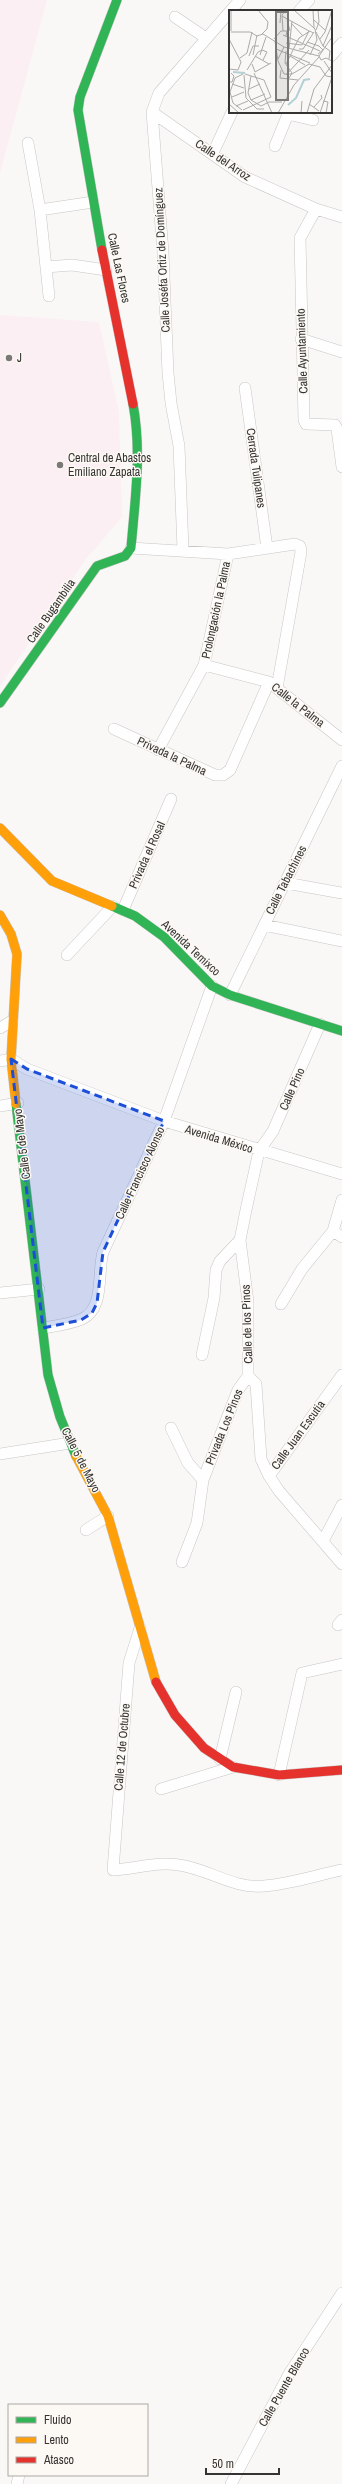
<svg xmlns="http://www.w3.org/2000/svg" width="342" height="2484" viewBox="0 0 342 2484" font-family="'Archivo Narrow',sans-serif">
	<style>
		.commercial { fill: #fbeff3 }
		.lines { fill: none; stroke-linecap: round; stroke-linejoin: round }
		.street-casing { stroke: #c8c6c5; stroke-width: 12 }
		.fast-casing { stroke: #c8c6c5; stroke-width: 10 }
		.slow-casing { stroke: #c8c6c5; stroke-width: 10 }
		.jam-casing { stroke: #c8c6c5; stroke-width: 10 }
		.street { stroke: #fefefe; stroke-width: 11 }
		.fast { stroke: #30b455; stroke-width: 9 }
		.slow { stroke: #ff9f0a; stroke-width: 9 }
		.jam { stroke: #e5322d; stroke-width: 9 }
		.marked { fill: #1d4ed8; fill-opacity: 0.2; stroke: #1d4ed8; stroke-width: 3; stroke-dasharray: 8 5; stroke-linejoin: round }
		.poi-dot { fill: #7a7977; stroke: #fcf8f4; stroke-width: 1.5 }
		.labels { text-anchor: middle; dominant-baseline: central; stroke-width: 3; stroke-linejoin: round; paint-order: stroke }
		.street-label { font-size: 12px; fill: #353432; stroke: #fcf8f4 }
		.poi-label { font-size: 12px; fill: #353432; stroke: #fcf8f4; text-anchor: start }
		.inset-river { fill: none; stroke: #b3d0d6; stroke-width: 2 }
		.inset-road { fill: none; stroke: #abaaa8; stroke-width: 1 }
		.view { fill: #7a7977; fill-opacity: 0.15; stroke: #7a7977; stroke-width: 2 }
		.inset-edge { fill: none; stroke: #353432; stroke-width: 2 }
	</style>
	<rect width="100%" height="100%" fill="#faf8f6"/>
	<path class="commercial" d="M0 0H47L0 173Z
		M0 315 99 322 119 412 122 517 86 559 0 686Z"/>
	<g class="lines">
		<defs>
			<path id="street" d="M299 11 309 0
				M175 17 206 38
				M331 56 342 43
				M152 112 245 177 316 209 342 217
				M28 143 40 210 49 296
				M275 146 288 114 313 120
				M213 153 232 112
				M316 209 300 238 304 420 306 424 335 425 337 429 342 467
				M40 210 93 202
				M46 267 72 265 106 270
				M301 339 342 352
				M245 388 267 548
				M131 548 228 554 295 544 300 546 301 552 277 688
				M183 550 179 446 171 403 168 373 163 252 152 112 159 93 240 0
				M204 665 269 682 342 740
				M114 729 215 775H223L230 770 269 682
				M158 750 204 665 228 554
				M286 883 342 893
				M123 910 171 799
				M264 925 342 941
				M67 955 113 906
				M230 995 342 766
				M320 1024 273 1131 259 1151 246 1210 240 1240 248 1302V1376L256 1384 261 1459 269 1476 279 1491 342 1564
				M0 1028 12 1021
				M0 1061 11 1059 27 1069 164 1121 342 1174
				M0 1106 18 1103
				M333 1231 342 1237
				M0 1293 39 1289
				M281 1304 302 1269 333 1231 342 1200
				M43 1328C55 1326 71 1324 82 1319 105 1308 97 1274 103 1252L164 1121 212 986
				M202 1355 214 1298 216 1270 220 1261 240 1240
				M171 1428 188 1463 203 1480
				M0 1454 70 1443
				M269 1476 342 1375
				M86 1530 108 1516
				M323 1541 342 1505
				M182 1562 197 1523 203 1480 238 1390 248 1376
				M338 1625 342 1620
				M140 1628 129 1663 113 1870C135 1869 157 1861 179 1865 209 1869 233 1889 264 1886 290 1884 317 1875 342 1870
				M220 1759 236 1692
				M279 1775 302 1673 342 1664
				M161 1789 233 1767
				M17 2484 19 2475
				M231 2484 289 2374 342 2293"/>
			<path id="fast" d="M102 250 78 110 80 97 117 0
				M0 703 97 566 125 556 131 548C135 500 142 452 133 404
				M112 906 135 916 164 937 212 986 230 995 342 1031
				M16 1104 48 1375 60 1417 76 1456"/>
			<path id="slow" d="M0 828 52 881 112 906
				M0 915 11 934 17 954 11 1059 16 1104
				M76 1456 108 1516 156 1682"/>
			<path id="jam" d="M102 250 133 404
				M156 1682 175 1715 204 1748 233 1767 279 1775 342 1770"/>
		</defs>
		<use href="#street" class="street-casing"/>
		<use href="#fast" class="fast-casing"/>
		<use href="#slow" class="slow-casing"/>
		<use href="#jam" class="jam-casing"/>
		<use href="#street" class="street"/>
		<use href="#fast" class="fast"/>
		<use href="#slow" class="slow"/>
		<use href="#jam" class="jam"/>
	</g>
	<path class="marked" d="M11 1059 27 1069 164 1121 103 1252 97 1303 92 1313 81 1320 43 1328Z"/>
	<g class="poi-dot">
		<circle cx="9" cy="358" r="4"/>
		<circle cx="60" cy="465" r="4"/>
	</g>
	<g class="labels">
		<g class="street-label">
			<text transform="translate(223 160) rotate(34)">Calle del Arroz</text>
			<text transform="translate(162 260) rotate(-93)">Calle Joséfa Ortiz de Domínguez</text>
			<text transform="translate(119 268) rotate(78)">Calle Las Flores</text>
			<text transform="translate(302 351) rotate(-92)">Calle Ayuntamiento</text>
			<text transform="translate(256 468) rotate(82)">Cerrada Tulipanes</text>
			<text transform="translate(216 610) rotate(-78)">Prolongación la Palma</text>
			<text transform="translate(51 611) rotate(-55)">Calle Bugambilia</text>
			<text transform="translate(298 705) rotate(38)">Calle la Palma</text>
			<text transform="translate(172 756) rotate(25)">Privada la Palma</text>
			<text transform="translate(147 855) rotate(-66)">Privada el Rosal</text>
			<text transform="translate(286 880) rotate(-63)">Calle Tabachines</text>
			<text transform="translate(191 948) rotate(43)">Avenida Temixco</text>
			<text transform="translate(292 1089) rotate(-66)">Calle Pino</text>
			<text transform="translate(219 1139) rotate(17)">Avenida México</text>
			<text transform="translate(22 1144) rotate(-97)">Calle 5 de Mayo</text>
			<text transform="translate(140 1173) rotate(-65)">Calle Francisco Alonso</text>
			<text transform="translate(247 1324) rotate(-92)">Calle de los Pinos</text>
			<text transform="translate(224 1427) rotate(-68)">Privada Los Pinos</text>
			<text transform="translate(298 1435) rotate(-54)">Calle Juan Escutia</text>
			<text transform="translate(81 1460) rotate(63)">Calle 5 de Mayo</text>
			<text transform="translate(122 1747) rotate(-85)">Calle 12 de Octubre</text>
			<text transform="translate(284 2387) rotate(-60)">Calle Puente Blanco</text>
		</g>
		<g class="poi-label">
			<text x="17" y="358">J</text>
			<text x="68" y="458">Central de Abastos<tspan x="68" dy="14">Emiliano Zapata</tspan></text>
		</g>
	</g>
	<g transform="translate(229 10)">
		<rect width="103" height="103" fill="#faf8f6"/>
		<path class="inset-river" d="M4 62 16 63M59 95 67 88 75 70 81 69"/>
		<path class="inset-road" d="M29 0 39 12 38 19 33 24M65 0 86 19 88 30 81 45M84 0 85 18M53 6 80 21 73 35 57 33M58 9 61 21M85 10 96 20M51 13 52 0M62 13 74 26M87 20 90 12 89 0M2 21V0M54 21 53 5 57 0M2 22H21L28 26 34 24 55 37 90 46M87 22 94 36M54 25 91 41M0 29 12 52 9 60 0 59M45 29 52 21H58L57 26M91 29 96 22 103 0M46 31 49 51 55 64H63L80 54 91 57 97 66 103 67M78 32 90 36 94 40 89 44M47 39 81 53M60 39 63 11M70 39H74L85 22M33 40 38 42 34 50M57 41 56 53 63 63 60 68M24 45 28 25M31 45 37 27M20 46 24 36H30M26 46 40 54M61 46 76 55M90 46 103 27M90 46 92 50 97 48 103 51M11 48 18 43 23 22M49 49 55 37M100 49 101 41 94 36 103 15M95 51 103 63M23 54 26 62 42 53M57 54 70 28 81 21 84 23M18 60 29 42 33 40M52 60 51 68 69 70M25 63 43 103M15 65 17 88 28 99H35M57 65 80 40M22 66 19 83 22 90 32 96 40 92H53M0 72H3L5 66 2 63M3 74 15 78M20 79 31 74M3 87 15 82M22 90 36 84M94 91 99 92 97 103M0 94 10 103M80 94 90 101M7 96 19 91M85 97 93 88 92 85M13 100 4 93 1 82 6 68 14 64M14 100 42 87 35 70 16 64M49 103 65 75 90 47M72 103 73 91M78 103 85 79 103 55M91 103 103 67"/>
		<path class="view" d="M47 2H59V90H47Z"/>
		<rect width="103" height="103" class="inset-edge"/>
	</g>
	<rect x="8" y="2404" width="140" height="72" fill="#fcf8f4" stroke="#acaaa6"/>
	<rect x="16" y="2417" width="20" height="6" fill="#30b455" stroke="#acaaa6"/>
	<text x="44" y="2424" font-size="12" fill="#353432">Fluido</text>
	<rect x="16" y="2437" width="20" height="6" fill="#ff9f0a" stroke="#acaaa6"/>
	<text x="44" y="2444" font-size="12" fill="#353432">Lento</text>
	<rect x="16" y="2457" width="20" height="6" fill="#e5322d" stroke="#acaaa6"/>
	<text x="44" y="2464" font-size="12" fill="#353432">Atasco</text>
	<path d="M206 2468v6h73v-6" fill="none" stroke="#353432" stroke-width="2"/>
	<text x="212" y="2468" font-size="12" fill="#353432" stroke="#fcf8f4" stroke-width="3" paint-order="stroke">50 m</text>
</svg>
